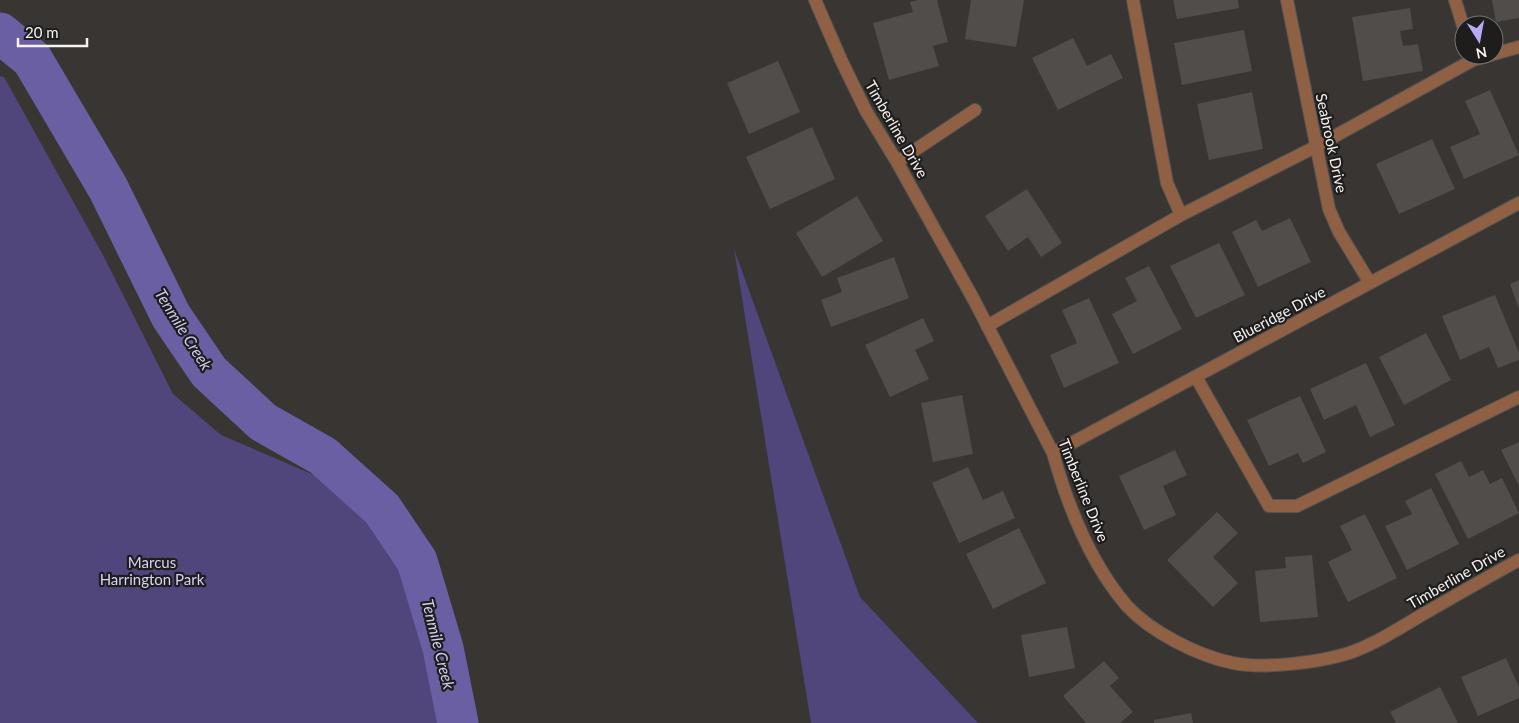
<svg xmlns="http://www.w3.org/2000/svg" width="1519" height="723" viewBox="0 0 1519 723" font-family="Lato,sans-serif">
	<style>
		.green { fill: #50467b }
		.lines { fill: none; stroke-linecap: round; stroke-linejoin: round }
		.river { stroke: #6b5fa3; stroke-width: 41 }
		.building { fill: #504d4b }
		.lane-casing { stroke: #565452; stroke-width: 14 }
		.street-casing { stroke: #565452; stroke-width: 14 }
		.lane { stroke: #8f6043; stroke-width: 12 }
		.street { stroke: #8f6043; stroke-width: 12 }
		.labels { text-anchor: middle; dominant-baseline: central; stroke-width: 4.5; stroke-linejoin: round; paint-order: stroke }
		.street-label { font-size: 15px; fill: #f5f4f3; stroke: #1e1d1c }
		.park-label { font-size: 15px; fill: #d7d2f9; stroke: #1e1d1c }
		.water-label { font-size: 16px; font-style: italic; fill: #d0ccf3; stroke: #1e1d1c }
	</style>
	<rect width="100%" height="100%" fill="#383533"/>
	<path class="green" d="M0 76 4 77 104 257 173 394 221 435 333 483 408 569 448 723H0Z
		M734 249 860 597 978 723H811Z"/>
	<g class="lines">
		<path class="river" d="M0 33 32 59 108 188 171 316 209 372 263 422 323 456 382 509 417 561 443 648 458 723"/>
	</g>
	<path class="building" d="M918 0H937L948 42 933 46 939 66 889 80 873 23 913 12 910 2Z
		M971 0H1024L1016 47 965 39Z
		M1173 0H1238L1239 8 1177 19Z
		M1492 0H1519V18L1496 22Z
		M1410 8 1413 29 1400 31 1403 46 1418 44 1423 71 1363 81 1352 17Z
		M1244 30 1252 71 1182 85 1174 43Z
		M1073 38 1087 66 1111 54 1123 78 1058 110 1032 58Z
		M778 61 800 112 749 134 727 83Z
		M1490 90 1519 155 1464 179 1450 147 1480 134 1465 101Z
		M1252 92 1263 149 1209 160 1197 104Z
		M812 127 835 179 770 209 746 157Z
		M1432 139 1455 189 1399 214 1376 164Z
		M1027 189 1062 243 1041 257 1028 237 1008 251 985 216Z
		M857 196 883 241 822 277 796 233Z
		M1290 218 1311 262 1258 287 1232 232 1256 220 1262 231Z
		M1219 243 1245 295 1196 318 1170 266Z
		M894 257 909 298 831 327 821 300 842 292 837 278Z
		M1149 266 1182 329 1133 354 1112 314 1137 301 1125 278Z
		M1519 280V309L1510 284Z
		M1495 295 1519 353V360L1498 368 1489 347 1460 360 1442 316Z
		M1089 298 1119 363 1064 388 1050 355 1077 343 1062 310Z
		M923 318 934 341 915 350 929 379 890 397 865 345Z
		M1426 333 1451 380 1404 405 1379 357Z
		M1366 363 1395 425 1370 437 1356 405 1324 420 1310 389Z
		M962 395 973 454 933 462 921 403Z
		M1300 396 1326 452 1303 463 1298 453 1269 466 1247 420Z
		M1519 442V486L1501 450Z
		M1175 450 1187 475 1163 486 1176 515 1144 530 1119 476Z
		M1461 461 1469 477 1483 470 1490 484 1502 478 1519 513 1468 539 1435 474Z
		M968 467 983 500 1003 491 1015 518 959 543 932 483Z
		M1431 488 1459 544 1407 570 1385 526 1412 514 1405 501Z
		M1217 512 1238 533 1213 557 1238 583 1213 607 1167 560Z
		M1365 514 1397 578 1348 602 1328 562 1352 550 1340 526Z
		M1019 528 1046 583 993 609 966 554Z
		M1312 555 1318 617 1260 622 1255 571 1286 568 1285 557Z
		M1067 627 1075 668 1029 677 1021 635Z
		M1506 658 1519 687V698L1478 716 1461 677Z
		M1104 661 1119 678 1110 686 1133 712 1120 723H1086L1063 696Z
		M1440 687 1458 723H1396L1390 712Z
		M1191 713 1193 723H1154V720Z"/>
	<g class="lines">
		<defs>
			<path id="lane" d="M1133 0 1167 183 1181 215
				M1455 0 1464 29
				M1494 54 1519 47
				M987 326 1181 215 1315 147 1473 60 1491 55
				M1196 377 1269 506H1297L1519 397"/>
			<path id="street" d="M815 0 842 62 866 111 897 162 974 300 1053 453C1068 507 1090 563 1127 606 1151 632 1198 656 1233 663 1264 669 1315 663 1346 654 1372 646 1396 630 1420 616 1453 597 1486 578 1519 560
				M1287 0 1329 209 1339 232 1370 283
				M897 162 975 110
				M1053 453 1519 203"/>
		</defs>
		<use href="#lane" class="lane-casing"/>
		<use href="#street" class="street-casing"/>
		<use href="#lane" class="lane"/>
		<use href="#street" class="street"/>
	</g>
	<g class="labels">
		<g class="street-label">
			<text transform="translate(897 129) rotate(60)">Timberline Drive</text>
			<text transform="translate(1332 143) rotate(78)">Seabrook Drive</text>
			<text transform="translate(1279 314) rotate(-28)">Blueridge Drive</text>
			<text transform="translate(1084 490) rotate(68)">Timberline Drive</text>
			<text transform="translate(1456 577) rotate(-30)">Timberline Drive</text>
		</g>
		<g class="park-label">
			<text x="152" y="562">Marcus<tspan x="152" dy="17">Harrington Park</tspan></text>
		</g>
		<g class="water-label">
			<text transform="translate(184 329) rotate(58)">Tenmile Creek</text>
			<text transform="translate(439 644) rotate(76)">Tenmile Creek</text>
		</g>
	</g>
	<g transform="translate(1479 40) rotate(169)"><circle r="24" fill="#1e1d1c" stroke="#747372"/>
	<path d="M0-4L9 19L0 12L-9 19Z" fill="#b7abf8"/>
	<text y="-8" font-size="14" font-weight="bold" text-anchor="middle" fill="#f5f4f3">N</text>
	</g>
	<path d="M18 38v8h69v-8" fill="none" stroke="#f5f4f3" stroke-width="2.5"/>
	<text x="25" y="38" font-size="15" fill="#f5f4f3" stroke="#1e1d1c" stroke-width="4" paint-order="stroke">20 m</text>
</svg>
